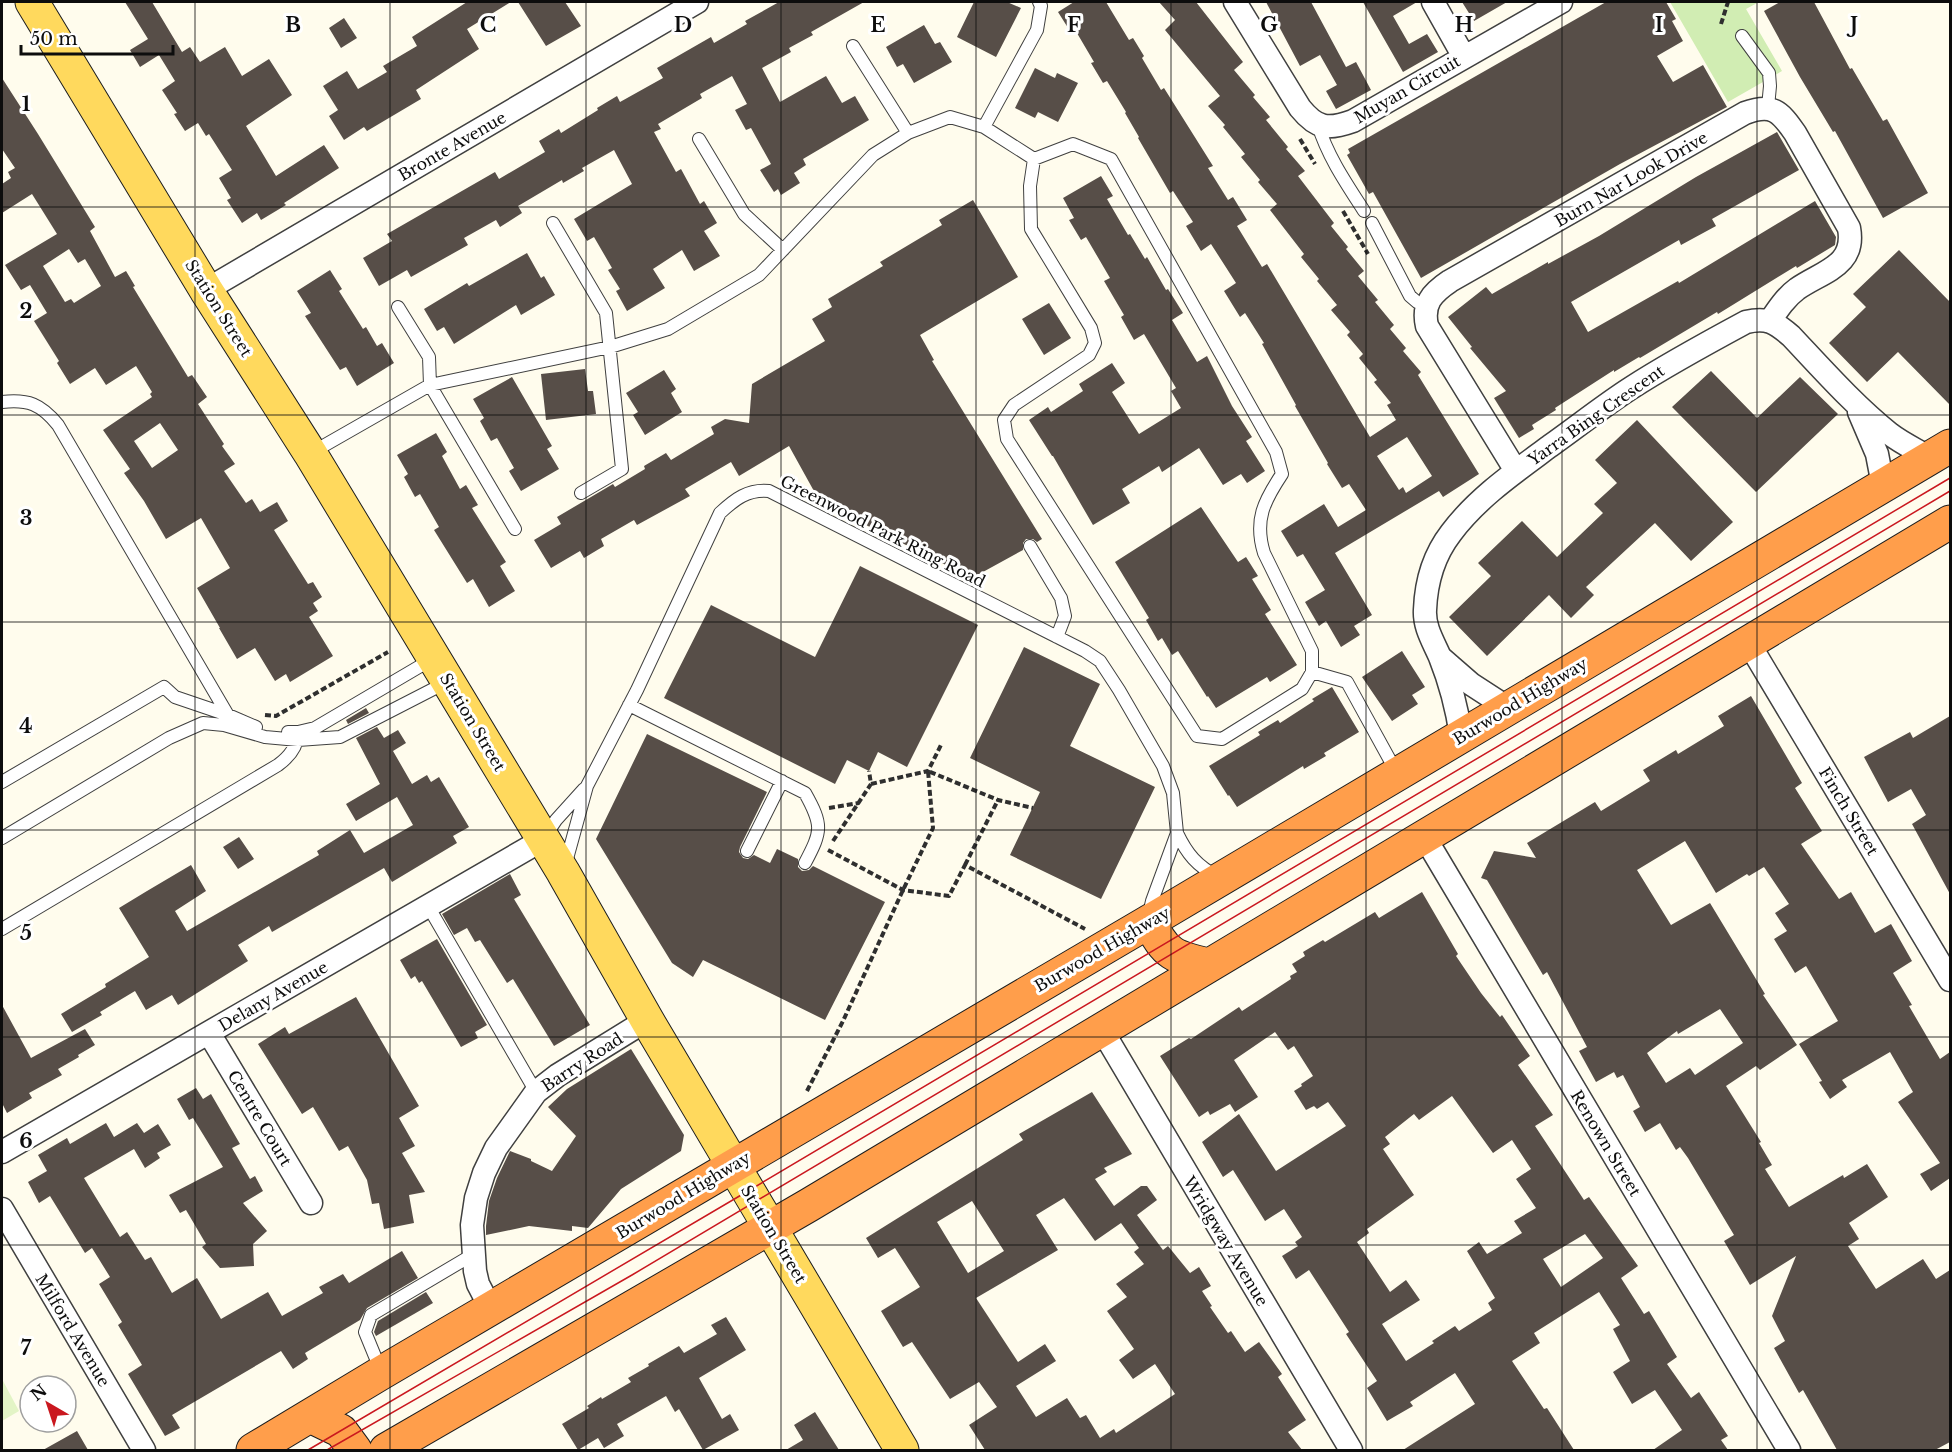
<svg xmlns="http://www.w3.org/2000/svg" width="1952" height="1452" viewBox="0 0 1952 1452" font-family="'Libre Baskerville',serif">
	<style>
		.green { fill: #d1edb3 }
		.pitch { fill: #e3f4c6 }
		.building { fill: #574e48; fill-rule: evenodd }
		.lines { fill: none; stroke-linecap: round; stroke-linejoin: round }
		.lane-casing { stroke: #404040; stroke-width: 14 }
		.street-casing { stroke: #404040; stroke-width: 25 }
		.primary-casing { stroke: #1e1e1e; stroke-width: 35 }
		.highway-casing { stroke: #1e1e1e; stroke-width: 35 }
		.path { stroke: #2f2f2f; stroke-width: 4; stroke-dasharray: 6 3; stroke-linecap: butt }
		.lane { stroke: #fff; stroke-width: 12 }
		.street { stroke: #fff; stroke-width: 22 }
		.primary { stroke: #ffd95d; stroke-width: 33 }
		.highway { stroke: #ff9e4b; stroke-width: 33 }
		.tram { stroke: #ca181f; stroke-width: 1.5 }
		.grid { fill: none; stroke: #0d0d0d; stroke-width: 1.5; stroke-opacity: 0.55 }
		.labels { text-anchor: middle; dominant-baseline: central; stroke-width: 6; stroke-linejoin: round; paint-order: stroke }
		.street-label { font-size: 16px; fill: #0d0d0d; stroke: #fff }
		.grid-label { font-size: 20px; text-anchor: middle; font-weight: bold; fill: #0d0d0d; stroke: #fff; stroke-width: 6; stroke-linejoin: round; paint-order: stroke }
	</style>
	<rect width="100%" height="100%" fill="#fffced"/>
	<path class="green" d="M1670 2H1759L1746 9 1782 71 1728 102Z"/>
	<path class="pitch" d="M2 1379 19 1411 2 1421Z"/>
	<path class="building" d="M125 2H152L182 52 190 47 200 62 225 47 242 76 269 59 292 95 246 126 276 176 324 145 339 168 284 203 286 205 261 220 257 213 242 223 227 200 231 198 219 178 232 170 209 134 206 136 198 123 185 131 174 114 177 113 162 90 175 81 159 55 140 67 130 50 148 39Z
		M467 2H511L467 29 479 49 416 90 421 99 367 131 364 127 344 140 329 116 338 110 323 86 347 71 358 89 387 72 383 66 417 46 412 37Z
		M518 2H565L581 26 546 46Z
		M779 2H864L811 32 813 35 789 48 791 52 762 68 780 102 826 76 842 103 855 96 869 120 803 159 806 165 794 173 800 183 781 195 778 189 774 192 760 170 771 164 751 128 746 130 735 110 747 104 732 76 700 94 702 98 658 124 661 129 654 132 676 172 681 169 700 204 704 201 717 223 704 231 720 256 694 271 682 250 653 269 665 288 627 311 616 291 620 289 608 270 612 268 594 237 587 241 574 219 632 184 614 150 582 168 584 171 563 183 562 180 518 206 522 213 500 227 496 220 464 238 468 245 411 277 407 270 379 286 363 258 392 241 387 234 495 172 499 179 545 152 539 141 559 129 561 133 598 110 597 108 617 96 620 102 663 78 657 68 711 37 714 43 747 24 745 21Z
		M974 2H1007L1021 8 996 57 957 37Z
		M1074 2H1106L1129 40 1133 38 1144 56 1142 58 1161 90 1164 88 1213 166 1208 168 1228 200 1233 197 1247 220 1237 226 1262 267 1267 264 1370 437 1396 420 1387 405 1391 403 1374 382 1377 380 1359 358 1363 354 1347 335 1350 332 1331 310 1337 305 1317 281 1319 279 1301 257 1304 254 1270 210 1277 204 1258 182 1260 180 1241 157 1245 154 1223 127 1225 125 1208 106 1220 96 1165 30 1175 20 1159 2H1196L1243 62 1234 70 1255 95 1253 97 1270 117 1266 120 1288 147 1286 149 1305 171 1298 176 1334 223 1331 226 1348 247 1346 249 1364 271 1358 276 1378 300 1375 302 1394 325 1390 329 1406 348 1403 351 1421 372 1418 375 1479 474 1443 497 1439 491 1335 553 1372 615 1354 626 1360 635 1341 647 1326 621 1319 626 1305 602 1325 590 1303 554 1297 557 1281 531 1324 504 1338 527 1366 510 1349 484 1342 488 1327 464 1328 463 1295 406 1296 405 1262 344 1264 343 1245 313 1240 317 1224 291 1236 283 1211 244 1201 251 1186 226 1193 222 1173 191 1170 193 1138 138 1139 137 1125 113 1126 112 1107 81 1103 83 1091 63 1094 62 1074 28 1070 31 1058 12ZM1407 437 1432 476 1406 493 1403 487 1399 490 1377 456Z
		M1266 2H1311L1346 67 1356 62 1371 90 1336 109 1326 91 1337 85 1320 55 1300 66Z
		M1363 2H1417L1393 16 1409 44 1427 34 1438 52 1403 72Z
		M1462 2H1507L1474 21Z
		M1606 2H1666L1676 19 1672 21 1683 41 1657 56 1673 82 1703 65 1727 107 1620 164 1421 278 1373 192 1369 194 1347 155 1350 153 1348 149Z
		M1780 2H1814L1850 69 1852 68 1883 121 1887 119 1928 193 1883 218 1835 131 1833 132 1800 77 1764 11Z
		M344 18 357 38 341 48 329 28Z
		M924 25 935 44 940 42 952 62 914 83 903 64 897 67 886 47Z
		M1035 68 1055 78 1057 73 1078 83 1058 122 1038 112 1035 118 1015 108Z
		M2 78 38 134 95 227 90 231 115 277 126 271 135 286 133 287 188 377 192 375 207 397 198 404 224 444 222 446 235 464 224 471 246 503 252 499 260 512 277 502 288 521 274 530 308 584 313 582 322 597 313 603 318 611 309 617 333 656 290 682 286 674 275 681 255 648 237 659 219 628H220L197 588 230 568 201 518 166 539 144 501 124 473 130 469 103 430 152 397 150 394 152 392 136 366 106 385 95 368 70 384 57 363 59 361 34 321 47 313 30 285 21 290 5 265 57 234 32 194 2 213V184L11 178 8 172 15 168 2 149ZM69 249 78 263 85 259 101 286 74 303 71 299 65 302 43 266ZM160 423 178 450 152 468 134 441Z
		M1777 132 1799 170 1712 219 1716 226 1681 245 1679 240 1571 302 1588 332 1678 281 1679 283 1815 201 1836 237 1835 245 1797 268 1796 266 1718 314 1717 312 1640 358 1639 357 1614 372V370L1555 408 1556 410 1532 425 1534 429 1519 438 1494 398 1506 391 1470 348 1472 347 1448 317 1486 287 1492 294 1548 262V264L1599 236 1696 177Z
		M1101 176 1113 196 1107 199 1128 235 1130 234 1145 259 1147 257 1166 290 1168 289 1183 313 1172 320 1197 362 1207 356 1232 406 1252 437 1246 441 1265 471 1247 483 1241 474 1223 485 1199 448 1162 472 1159 466 1122 489 1130 503 1093 525 1053 456H1052L1029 420 1048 407 1051 412 1083 391 1079 384 1112 363 1125 383 1112 392 1139 434 1181 408 1171 391 1176 388 1144 334 1134 340 1121 317 1124 315 1104 281 1110 278 1086 237 1081 240 1069 220 1074 218 1063 198Z
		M973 200 1018 277 920 335 934 360 932 361 1042 539 1037 542 1033 539H1026L1023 543V550L972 578 820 502 789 446 739 476 731 462 685 489 690 496 637 525 634 520 601 539 604 546 584 558 580 551 551 568 534 540 561 524 557 517 613 484 615 487 645 469 644 466 666 453 671 460 714 434 711 427 725 419 749 423 752 384 825 341 812 319 832 307 828 299 883 266 880 262 942 225 939 220Z
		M1899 250 1950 302V405L1898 352 1867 382 1829 343 1866 307 1853 294Z
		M527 253 541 278 544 276 555 295 521 315 516 305 454 344 444 327 437 331 424 309 467 283 469 286Z
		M330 270 342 289 339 291 363 329 366 327 377 346 382 343 394 363 357 386 346 367 340 370 305 316 311 313 297 291Z
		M1049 303 1071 338 1044 355 1022 319Z
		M585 369 588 391H593L596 414 546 420 541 374Z
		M664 370 676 389 671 393 682 412 645 435 633 415 638 412 626 393Z
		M1711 371 1757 418 1800 377 1838 414 1756 492 1672 407Z
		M512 377 552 446 547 449 559 469 521 491 509 471 514 468 497 438 491 441 480 421 484 418 473 399Z
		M1637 420 1733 522 1691 561 1655 523 1586 587 1594 595 1571 618 1549 595 1487 656 1449 617 1491 576 1478 563 1522 521 1557 557 1603 513 1594 504 1617 483 1595 460Z
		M436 433 447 452 442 456 460 489 466 485 478 505 472 508 506 562 500 566 515 591 489 607 473 579 467 583 434 530 439 527 420 494 415 497 404 477 408 474 397 455Z
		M1201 507 1238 562 1246 557 1258 576 1252 579 1271 610 1265 614 1297 665 1270 682 1267 677 1216 708 1208 696 1207 697 1178 651 1172 655 1162 638 1158 641 1146 620 1149 618 1115 562Z
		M860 566 978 625 907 767 878 752 869 771 847 760 835 784 664 698 711 605 815 657Z
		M1024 647 1100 684 1070 746 1155 787 1101 899 1010 855 1040 792 970 758Z
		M1402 651 1425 687 1412 695 1418 704 1392 721 1362 677Z
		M1332 687 1359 732 1324 753 1326 756 1304 769 1303 766 1237 807 1229 795 1228 796 1209 766 1260 735 1258 732 1278 720 1280 723 1314 701 1312 699Z
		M1751 696 1802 783 1795 788 1822 831 1801 844 1839 899 1851 892 1875 933 1891 924 1912 961 1893 973 1912 1005 1909 1006 1940 1059 1950 1052V1178L1931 1191 1920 1174 1940 1163 1898 1102 1913 1092 1890 1052 1842 1080 1847 1087 1830 1099 1819 1082 1822 1081 1799 1044 1838 1021 1806 966 1795 973 1774 939 1787 931 1775 913 1789 904 1764 867 1749 876 1747 874 1716 893 1685 841 1637 870 1671 925 1710 903 1765 994 1763 995 1797 1045 1760 1070 1756 1066 1726 1086 1761 1142 1759 1143 1772 1165 1765 1169 1789 1207 1843 1175 1844 1178 1867 1164 1888 1197 1849 1223 1859 1239 1848 1246 1876 1289 1923 1259 1936 1279 1950 1270V1442L1935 1450H1837L1803 1390 1799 1393 1774 1348 1785 1341 1772 1316 1796 1256 1750 1285 1724 1241 1734 1235 1688 1158 1680 1147 1676 1150 1660 1123 1645 1132 1633 1111 1640 1107 1623 1075 1617 1078 1614 1072 1596 1082 1579 1051 1587 1047 1547 972 1543 975 1487 880 1481 878 1494 851 1536 858 1527 843 1595 802 1601 811 1650 781 1643 770 1676 750 1678 754 1724 726 1718 716ZM1720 1009 1743 1043 1695 1075 1690 1068 1666 1083 1647 1053 1677 1031 1678 1034Z
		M366 708 369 713 348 724 346 720Z
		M1950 716V894L1912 824 1926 815 1911 789 1888 802 1864 757 1910 732 1913 738Z
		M377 727 384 738 398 730 406 743 393 751 412 784 427 775 431 782 439 777 469 827 453 836 457 843 392 882 384 868 272 932 269 926 238 945 248 961 178 1005 172 995 146 1010 135 991 100 1012 102 1015 72 1032 61 1014 106 987 105 984 149 957 119 908 147 891 191 865 206 891 175 911 187 931 319 855 317 851 350 830 364 853 413 825 397 797 356 821 346 804 380 784 356 738Z
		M647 734 767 792 740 847 739 852 743 858 748 859 754 855 770 863 777 849 798 859V867L802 871 809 870 813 866 885 902 825 1020 703 960 693 977 672 963 596 839Z
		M239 837 254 859 238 869 223 847Z
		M510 874 521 895 514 899 590 1025 554 1046 513 979 507 983 480 940 475 942 467 928 454 935 442 914Z
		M1422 892 1458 954 1456 956 1481 993 1500 1017 1502 1015 1530 1056 1518 1065 1553 1115 1535 1126 1584 1200 1589 1197 1638 1266 1621 1278 1644 1314 1649 1311 1677 1357 1667 1364 1691 1398 1699 1392 1728 1436 1721 1440 1728 1450H1653L1682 1430 1655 1390 1632 1404 1613 1372 1630 1361 1613 1329 1620 1325 1599 1292 1534 1333 1540 1343 1512 1361 1544 1409 1547 1408 1574 1450H1403L1475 1404 1455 1373 1410 1402 1413 1406 1387 1421 1367 1388 1377 1381 1346 1334 1349 1332 1309 1270 1296 1279 1282 1256 1298 1246 1295 1242 1302 1237 1284 1209 1265 1221 1233 1170 1223 1177 1202 1142 1239 1114 1276 1171 1346 1126 1328 1102 1317 1109 1314 1106 1306 1110 1294 1091 1302 1086 1301 1084 1313 1076 1294 1046 1288 1050 1275 1032 1234 1060 1258 1097 1235 1112 1230 1104 1210 1115 1208 1111 1199 1117 1160 1056 1189 1038 1191 1039 1239 1007 1242 1011 1291 979 1290 976 1297 972 1292 964 1305 956 1303 952 1323 940 1325 942 1375 912 1379 918ZM1452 1096 1493 1153 1512 1140 1531 1169 1516 1179 1536 1208 1514 1221 1522 1233 1487 1254 1479 1242 1467 1251 1495 1298 1488 1303 1492 1310 1459 1331 1455 1326 1432 1341 1434 1343 1406 1361 1382 1324 1420 1300 1406 1280 1390 1292 1357 1242 1369 1233 1367 1229 1414 1195 1383 1149 1390 1144 1385 1137 1414 1114 1419 1120ZM1585 1234 1603 1258 1561 1287 1543 1259Z
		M437 939 487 1025 475 1032 478 1038 461 1047 422 981 419 983 415 976 411 979 400 960Z
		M356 997 419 1106 399 1118 415 1146 402 1153 425 1192 409 1195 414 1223 384 1229 379 1203 372 1204 367 1180 348 1146 339 1151 313 1107 302 1114 258 1044 285 1027 289 1034Z
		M2 1005 31 1058 85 1029 95 1045 78 1055 79 1057 58 1069 62 1075 29 1093 32 1098 7 1113 2 1103Z
		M631 1049 684 1135 681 1151 621 1189 588 1228 572 1226V1231L529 1226 486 1235V1226L489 1201 497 1178 510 1151 531 1159V1161L552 1171 576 1136 548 1107 567 1089Z
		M196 1088 203 1099 211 1094 240 1144 232 1148 250 1179 255 1176 263 1191 243 1203 267 1231 253 1244 254 1266 220 1268 202 1247 206 1244 186 1210 180 1213 169 1195 223 1167 193 1118 189 1120 177 1099Z
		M1092 1092 1132 1154 1104 1168 1107 1172 1095 1179 1114 1206 1141 1186H1147L1157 1200 1137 1215 1163 1250 1168 1246 1190 1273 1199 1267 1211 1286 1202 1291 1212 1306 1210 1307 1228 1333 1231 1331 1245 1352 1259 1342 1282 1374 1278 1377 1306 1420 1288 1432 1302 1450H985L969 1425 997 1407 979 1382 950 1399 912 1342 903 1347 881 1311 920 1287 895 1248 878 1258 866 1238 1023 1140 1019 1134ZM1064 1198 1095 1241 1121 1223 1139 1248 1134 1252 1144 1264 1116 1284 1127 1297 1107 1311 1134 1349 1119 1360 1133 1379 1155 1364 1175 1394 1116 1433 1114 1429 1100 1438 1086 1415 1080 1418 1067 1398 1036 1417 1016 1386 1056 1361 1045 1344 1018 1362 976 1298 1058 1250 1036 1215ZM972 1201 1004 1251 968 1273 937 1222Z
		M106 1123 114 1137 137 1123 144 1133 158 1124 171 1145 157 1153 160 1158 145 1168 134 1149 84 1178 120 1237 127 1232 145 1260 151 1257 172 1293 197 1278 221 1319 268 1292 282 1316 323 1293 319 1287 343 1274 349 1283 402 1251 418 1278 367 1308 360 1320 305 1353 308 1359 293 1369 281 1351 172 1415 180 1428 165 1436 128 1374 142 1365 118 1325 122 1322 99 1284 110 1277 92 1248 85 1253 50 1196 39 1203 28 1182 47 1171 38 1155 67 1138 70 1144Z
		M426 1292 433 1303 376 1336 374 1332 378 1321Z
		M726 1317 746 1350 699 1378 722 1419 730 1414 739 1430 703 1450 679 1409 675 1412 666 1396 617 1424 624 1436 604 1448 598 1438 578 1450 562 1424 589 1408 587 1406 601 1397 602 1399 631 1382 628 1378 649 1366 648 1364 679 1346 684 1353 717 1334 711 1325Z
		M815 1412 839 1450H786L803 1440 794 1425Z
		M77 1431 88 1450H43Z"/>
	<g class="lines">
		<defs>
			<path id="lane" d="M1742 36 1769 73 1770 86 1768 107
				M853 46 908 133
				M1318 125C1328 157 1346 183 1364 211
				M984 127 1037 30 1041 6 1039 2
				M699 139 744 214 783 250
				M553 223 606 313 622 469 581 493
				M1372 223 1410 296 1417 302 1427 306
				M398 307 429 357 430 385 515 529
				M2 402C28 399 41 404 58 425L229 717
				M311 453 430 385 610 347 668 329 759 275 873 155 908 133 950 117 984 127 1034 159 1073 144 1111 159 1276 452 1282 474C1264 501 1254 520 1264 553L1312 651V672L1302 689 1222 739 1197 736 1007 439 1004 420 1014 405 1089 355 1095 343 1091 328 1031 229 1030 186 1034 159
				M1030 546 1061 598 1065 616 1057 637
				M1312 672 1347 682 1397 773
				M629 705 805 793C823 825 822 831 805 863
				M288 732H298L315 728 434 658
				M2 782 164 687 175 697 228 715 256 727
				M1177 833C1187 854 1197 866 1218 877
				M2 838 169 738 203 723 224 725 265 737 298 740 340 737 447 682
				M544 838 556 820 584 789
				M747 851 782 781
				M565 866 587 786 637 690 720 513C735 499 748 489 769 491L1085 651 1100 661 1119 690 1163 766 1173 793 1177 833 1152 901 1149 914
				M428 906 536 1092
				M2 929 278 765C289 757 297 748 298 734
				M381 1371 365 1332 371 1315 474 1254"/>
			<path id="street" d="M1235 2 1300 108C1317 129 1328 130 1353 121L1561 2
				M1433 2 1464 57
				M206 290 697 2
				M1859 412 1877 454 1883 485
				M1516 471 1427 326C1422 304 1432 293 1450 281L1745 113C1772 103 1780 111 1795 133L1849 228C1856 266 1823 271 1797 289 1786 297 1778 309 1770 321
				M1748 642 1950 980
				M1440 657 1471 684 1508 708
				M1461 736C1457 708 1450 682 1440 657 1433 641 1424 627 1425 610 1426 583 1434 555 1451 533 1477 498 1515 472 1550 446 1577 427 1603 406 1631 388 1668 364 1707 343 1746 322 1767 317 1775 322 1791 336 1823 370 1854 405 1890 434 1903 444 1917 450 1930 458
				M1424 836 1789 1450
				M1102 1030 1351 1450
				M209 1033 311 1203
				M2 1152 544 839
				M2 1209 144 1450
				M491 1309 478 1284 475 1271 472 1225 476 1198 484 1173 496 1148 536 1092 558 1075 647 1020"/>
			<path id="primary" d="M32 2 206 290 310 453 563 872 647 1020 902 1450"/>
			<path id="highway" d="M1150 921C1163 954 1176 958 1209 965
				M310 1416 341 1431 355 1450
				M253 1450 381 1373 1150 921 1950 446
				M386 1450 809 1205 1950 522"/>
		</defs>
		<use href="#lane" class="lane-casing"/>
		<use href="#street" class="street-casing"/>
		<use href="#primary" class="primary-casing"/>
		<use href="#highway" class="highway-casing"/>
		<path class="path" d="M1721 24 1728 2
			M1300 139 1315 164
			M1343 211 1368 254
			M265 715 276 716 388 652
			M871 784 928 771 942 743
			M829 808 859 803
			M833 841 871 784 869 771
			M828 850 903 890 949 896 965 865 1085 929
			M965 865 998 800
			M807 1091 843 1021 903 890 933 828 928 771 998 800 1033 808"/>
		<use href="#lane" class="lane"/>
		<use href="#street" class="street"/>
		<use href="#primary" class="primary"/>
		<use href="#highway" class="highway"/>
		<path class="tram" d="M308 1450 748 1191 1950 478
			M327 1450 632 1275 1950 491"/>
	</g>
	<path class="grid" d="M195 2V1450M390 2V1450M586 2V1450M781 2V1450M976 2V1450M1171 2V1450M1366 2V1450M1562 2V1450M1757 2V1450M2 207H1950M2 415H1950M2 622H1950M2 830H1950M2 1037H1950M2 1245H1950"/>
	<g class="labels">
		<g class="street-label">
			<text transform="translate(1407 89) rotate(-30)">Muyan Circuit</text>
			<text transform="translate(452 146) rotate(-30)">Bronte Avenue</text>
			<text transform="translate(1631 179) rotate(-30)">Burn Nar Look Drive</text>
			<text transform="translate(219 308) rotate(58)">Station Street</text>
			<text transform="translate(1596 415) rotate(-35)">Yarra Bing Crescent</text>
			<text transform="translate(883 531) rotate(27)">Greenwood Park Ring Road</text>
			<text transform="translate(1520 701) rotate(-31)">Burwood Highway</text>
			<text transform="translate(473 722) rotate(59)">Station Street</text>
			<text transform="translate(1849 811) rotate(59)">Finch Street</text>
			<text transform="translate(1102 949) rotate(-30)">Burwood Highway</text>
			<text transform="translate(273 996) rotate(-30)">Delany Avenue</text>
			<text transform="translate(582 1062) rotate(-33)">Barry Road</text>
			<text transform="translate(260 1118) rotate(59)">Centre Court</text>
			<text transform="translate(1606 1143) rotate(59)">Renown Street</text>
			<text transform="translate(683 1195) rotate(-31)">Burwood Highway</text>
			<text transform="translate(774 1234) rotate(59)">Station Street</text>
			<text transform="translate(1226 1241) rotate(59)">Wridgway Avenue</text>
			<text transform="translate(73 1330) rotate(59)">Milford Avenue</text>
		</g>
	</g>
	<g class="grid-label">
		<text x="293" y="32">B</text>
		<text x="488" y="32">C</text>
		<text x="683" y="32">D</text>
		<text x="878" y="32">E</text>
		<text x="1074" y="32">F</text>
		<text x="1269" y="32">G</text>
		<text x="1464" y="32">H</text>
		<text x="1659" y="32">I</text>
		<text x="1854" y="32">J</text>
		<text x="26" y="111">1</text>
		<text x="26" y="318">2</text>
		<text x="26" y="525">3</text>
		<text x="26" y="733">4</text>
		<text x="26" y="940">5</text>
		<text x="26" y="1148">6</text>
		<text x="26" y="1355">7</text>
	</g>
	<rect width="1952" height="1452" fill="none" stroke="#0d0d0d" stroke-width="6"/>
	<g transform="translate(48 1404) rotate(321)"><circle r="28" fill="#ffffff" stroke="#9e9e9e" stroke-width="1.5"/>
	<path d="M0-4.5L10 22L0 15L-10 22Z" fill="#ca181f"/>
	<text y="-9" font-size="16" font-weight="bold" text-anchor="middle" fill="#0d0d0d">N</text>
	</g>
	<path d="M21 45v9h152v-9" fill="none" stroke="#0d0d0d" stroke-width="3"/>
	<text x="30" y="45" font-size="18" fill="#0d0d0d" stroke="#ffffff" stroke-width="4.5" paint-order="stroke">50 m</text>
</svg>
